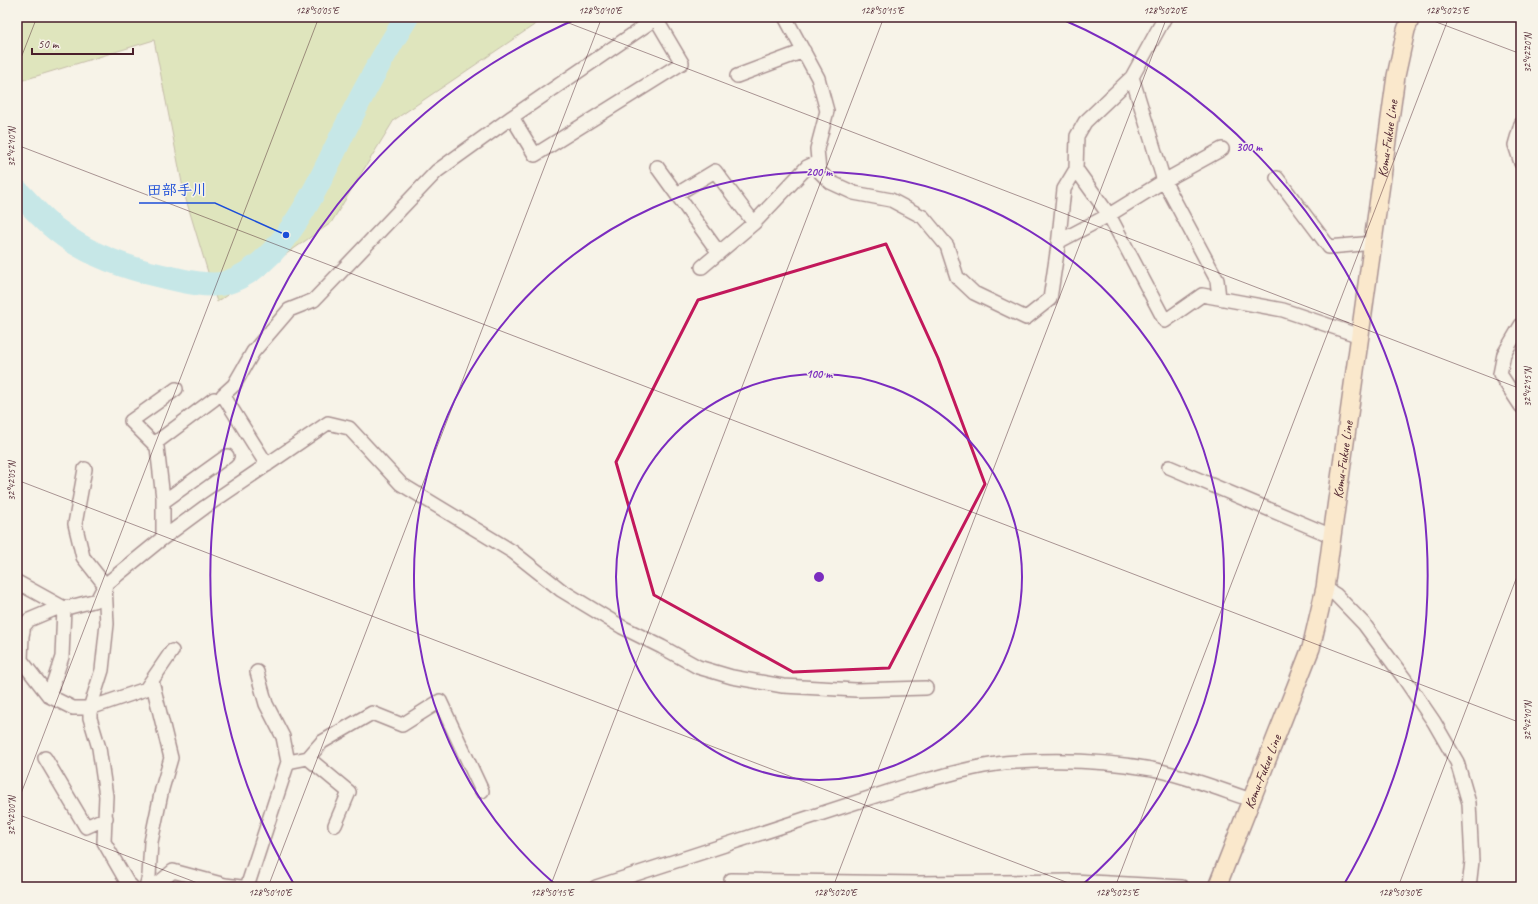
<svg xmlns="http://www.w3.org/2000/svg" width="1538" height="904" viewBox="0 0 1538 904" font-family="Caveat,'Klee One',sans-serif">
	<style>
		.green { fill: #c1d68b; stroke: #867a5b }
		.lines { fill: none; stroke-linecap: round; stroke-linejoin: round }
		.river { stroke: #8bdae7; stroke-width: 24 }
		.minor-casing { stroke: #4a1f2b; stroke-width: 16 }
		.major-casing { stroke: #4a1f2b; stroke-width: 20 }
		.minor { stroke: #f7f3e8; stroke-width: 13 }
		.major { stroke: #fcdcac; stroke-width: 17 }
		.marked { fill: none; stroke: #c2185b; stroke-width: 3; stroke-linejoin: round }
		.ticks { fill: none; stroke: #4a1f2b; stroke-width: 1; stroke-opacity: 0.45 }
		.ring { fill: none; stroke: #7b2cbf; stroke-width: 2 }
		.labels { text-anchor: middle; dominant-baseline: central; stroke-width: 3; stroke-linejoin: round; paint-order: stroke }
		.street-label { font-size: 14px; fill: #4a1f2b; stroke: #f7f3e8 }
		.centre { fill: #7b2cbf; stroke: #f7f3e8; stroke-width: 2 }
		.ring-label { font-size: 12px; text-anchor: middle; font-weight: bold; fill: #7b2cbf; stroke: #f7f3e8; stroke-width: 3; stroke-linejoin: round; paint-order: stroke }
		.leader { fill: none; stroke: #1d4ed8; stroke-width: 1.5 }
		.callout-dot { fill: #1d4ed8; stroke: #f7f3e8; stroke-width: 1.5 }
		.callout-label { font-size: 15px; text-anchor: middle; font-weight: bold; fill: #1d4ed8; stroke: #f7f3e8; stroke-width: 3; stroke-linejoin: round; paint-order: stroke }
		.neatline { fill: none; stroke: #4a1f2b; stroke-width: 1.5 }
		.ticks-label { font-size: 10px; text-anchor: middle; fill: #4a1f2b }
	</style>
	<rect width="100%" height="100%" fill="#f7f3e8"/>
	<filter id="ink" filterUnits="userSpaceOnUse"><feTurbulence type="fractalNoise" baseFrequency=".025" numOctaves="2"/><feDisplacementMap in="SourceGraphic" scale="8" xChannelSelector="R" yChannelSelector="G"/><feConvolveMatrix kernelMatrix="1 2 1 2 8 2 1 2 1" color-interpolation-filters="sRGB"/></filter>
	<g filter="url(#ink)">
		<path class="green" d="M17 17H546L394 120 331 223 217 302 184 193 154 40 17 82Z"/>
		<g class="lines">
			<path class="river" d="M17 191C30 204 43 220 58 231 87 254 126 268 162 276 179 280 208 288 225 283 289 264 323 171 351 117 368 83 387 49 407 17"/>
			<defs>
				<path id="minor" d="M785 17 818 78 827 111 817 149 819 171 830 182 854 193 891 200 923 217 947 246 957 277 974 293 1026 318 1050 299 1058 246 1064 189 1076 169 1077 136 1085 122 1132 77 1165 17
					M737 76 804 51
					M1132 77 1164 181 1109 215 1165 321 1202 295 1283 310 1360 336
					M512 117 535 155 682 63 656 19
					M1521 124 1515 145 1521 163
					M657 167 719 253
					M1277 178 1329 247 1374 243
					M677 194 715 171 754 223
					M1058 242 1109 215 1076 169
					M702 267 754 223 807 167 818 162
					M1219 298 1217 280 1164 181 1222 149
					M1521 325 1504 354 1500 374 1521 406
					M154 444 214 399
					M267 465 223 395 234 385 253 352 289 310 314 300 437 171 512 117 658 17
					M1169 467 1332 536
					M163 502 227 456
					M163 538V498L157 447 131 421 176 389
					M17 582 64 608 62 657 49 696
					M1325 588 1336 595 1364 624 1404 678 1434 722 1457 762 1469 803 1472 861 1469 887
					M21 660 22 636 24 626 29 620 55 609 70 607 97 600 105 585 83 557 75 524 85 469
					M17 663 21 660 49 696 73 708H90L146 689 172 651
					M45 758 86 827 106 818
					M308 758 349 792 335 825
					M288 762 308 758 322 742 372 713 402 725 440 701 482 791
					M132 887 127 882 104 842 106 796 99 748 90 718V708L102 670 107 624 105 585 159 541 205 507 328 423 349 428 401 484 513 552 561 590 622 627 662 647 698 667 732 677 783 686 856 690 926 688
					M146 887 149 876 151 842 162 789 171 758 152 681
					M154 887 173 871 225 885 241 887
					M247 887 288 762 283 737 266 704 257 672
					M596 887 909 785C943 776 980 764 1016 762 1061 759 1108 761 1152 769 1186 776 1219 789 1251 800
					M731 887V880L918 883 1073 881 1182 887"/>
				<g id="major">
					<path id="s1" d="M1217 887 1311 648 1325 588 1332 536 1396 76 1406 30 1411 17"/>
				</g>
			</defs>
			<use href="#minor" class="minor-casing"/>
			<use href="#major" class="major-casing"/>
			<use href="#minor" class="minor"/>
			<use href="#major" class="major"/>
		</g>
	</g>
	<path d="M0 0H1538V904H0ZM886 244 938 358 985 484 889 668 793 672 654 595 616 462 698 300Z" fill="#f7f3e8" fill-opacity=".55" fill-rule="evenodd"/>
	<path class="marked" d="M886 244 938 358 985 484 889 668 793 672 654 595 616 462 698 300Z"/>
	<path class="ticks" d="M553 17 1521 389M1423 17 1521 54M17 68 37 17M17 145 1521 723M17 480 1079 887M17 804 319 17M17 814 208 887M268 887 602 17M550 887 884 17M833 887 1167 17M1115 887 1449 17M1398 887 1521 566"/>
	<g class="ring">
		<circle cx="819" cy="577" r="203"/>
		<path d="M556 885A405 405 0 1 1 1082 885"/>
		<path d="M295 886A608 608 0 0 1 581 17M1057 17A608 608 0 0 1 1343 886"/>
	</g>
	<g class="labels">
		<g class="street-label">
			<text stroke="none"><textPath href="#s1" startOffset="772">Komu-Fukue Line</textPath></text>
			<text stroke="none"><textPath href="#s1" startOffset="448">Komu-Fukue Line</textPath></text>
			<text stroke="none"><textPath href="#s1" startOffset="124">Komu-Fukue Line</textPath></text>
		</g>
	</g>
	<circle cx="819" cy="577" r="6" class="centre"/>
	<g class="ring-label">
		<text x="1249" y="151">300 m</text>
		<text x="819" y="176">200 m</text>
		<text x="819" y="378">100 m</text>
	</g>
	<path class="leader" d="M286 235L215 203H139"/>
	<circle class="callout-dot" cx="286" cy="235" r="4"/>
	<g class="callout-label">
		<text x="177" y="195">田部手川</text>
	</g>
	<rect width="1538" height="904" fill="none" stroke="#f7f3e8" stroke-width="44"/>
	<path d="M32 48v6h101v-6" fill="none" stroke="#4a1f2b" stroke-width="2"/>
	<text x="38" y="48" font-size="12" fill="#4a1f2b" stroke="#f7f3e8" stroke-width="3" paint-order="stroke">50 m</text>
	<rect x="22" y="22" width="1494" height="860" class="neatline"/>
	<g class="ticks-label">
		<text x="317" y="14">128°50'05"E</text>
		<text x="600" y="14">128°50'10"E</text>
		<text x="882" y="14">128°50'15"E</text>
		<text x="1165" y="14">128°50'20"E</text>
		<text x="1447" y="14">128°50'25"E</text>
		<text transform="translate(1527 53) rotate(-90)" y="4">32°42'20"N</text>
		<text transform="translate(11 147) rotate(-90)" y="4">32°42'10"N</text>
		<text transform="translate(1527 387) rotate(-90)" y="4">32°42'15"N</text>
		<text transform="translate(11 481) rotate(-90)" y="4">32°42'05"N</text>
		<text transform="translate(1527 721) rotate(-90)" y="4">32°42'10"N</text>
		<text transform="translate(11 816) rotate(-90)" y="4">32°42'00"N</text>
		<text x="270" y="896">128°50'10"E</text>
		<text x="552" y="896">128°50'15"E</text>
		<text x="835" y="896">128°50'20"E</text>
		<text x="1117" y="896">128°50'25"E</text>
		<text x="1400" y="896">128°50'30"E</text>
	</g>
</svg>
